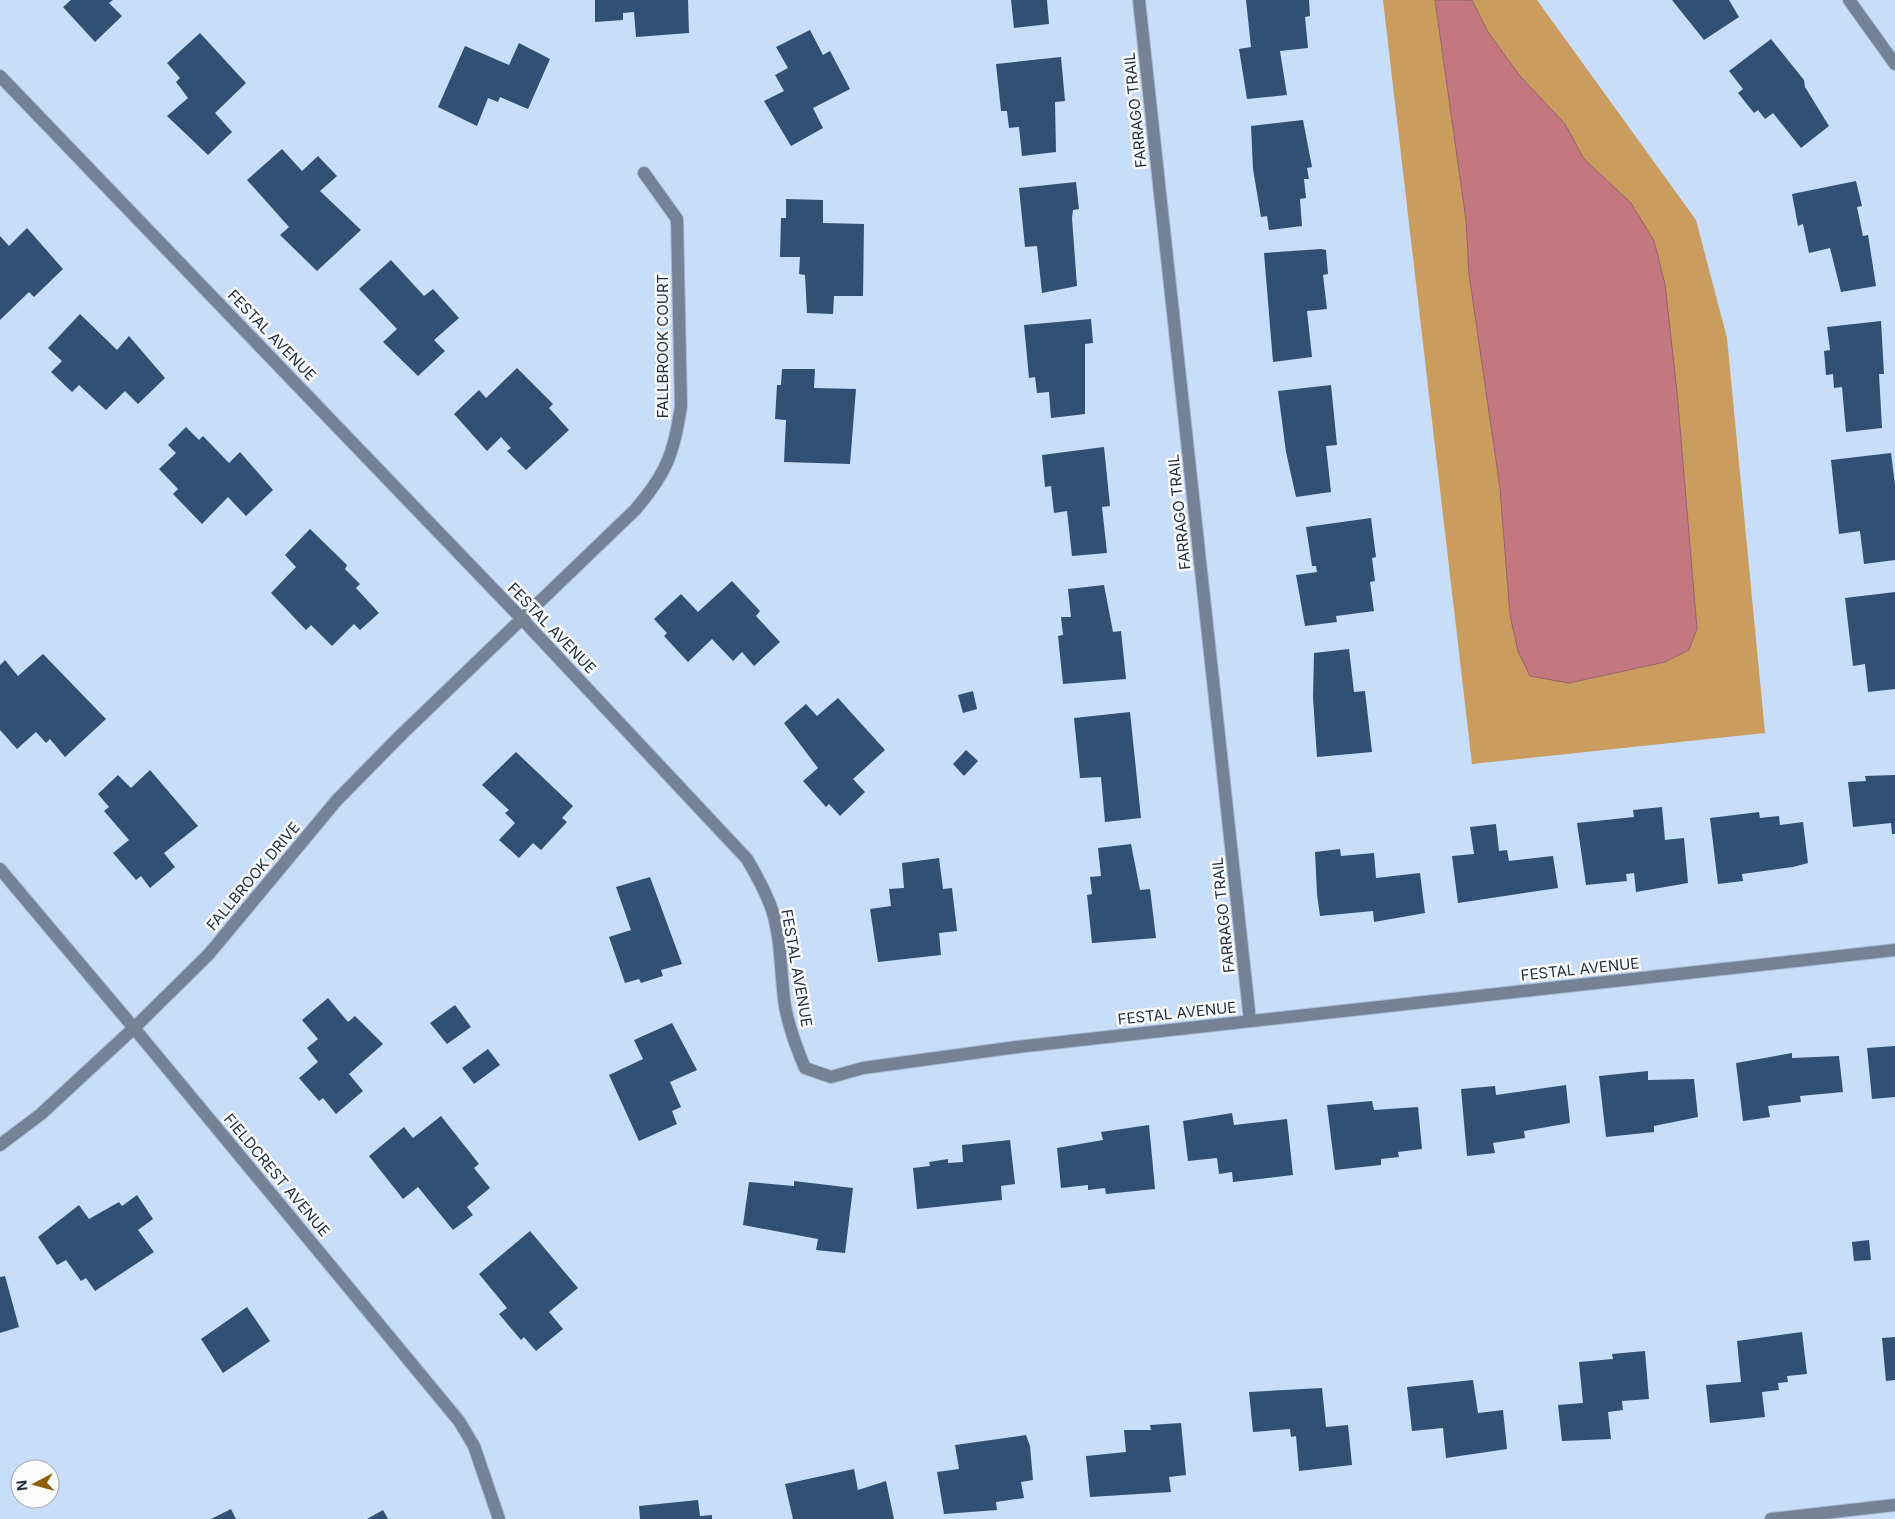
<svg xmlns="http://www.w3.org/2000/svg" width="1895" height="1519" viewBox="0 0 1895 1519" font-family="Inter,sans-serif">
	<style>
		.forest { fill: #ca9c5d }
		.water { fill: #c5777f; stroke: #94626d }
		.building { fill: #305076 }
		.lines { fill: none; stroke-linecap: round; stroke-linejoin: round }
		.minor-casing { stroke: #a6bad4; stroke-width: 14 }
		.minor { stroke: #738295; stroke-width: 12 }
		.labels { text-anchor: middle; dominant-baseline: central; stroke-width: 5; stroke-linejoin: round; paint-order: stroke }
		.street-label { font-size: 15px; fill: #223042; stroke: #fcfcfc }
	</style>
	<rect width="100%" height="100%" fill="#c7ddf9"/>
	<path class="forest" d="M1383 0H1435L1466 220 1469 274 1500 488 1510 615 1569 683 1665 662 1689 650 1697 629 1677 392 1631 203 1584 159 1565 124 1520 76 1488 32 1472 0H1537L1696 220 1727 338 1765 733 1472 764Z"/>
	<path class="water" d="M1435 0H1472L1488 32 1520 76 1565 124 1584 159 1631 203 1654 241 1665 284 1677 392 1697 629 1689 650 1665 662 1569 683 1530 676 1518 651 1510 615 1500 488 1469 274 1466 220Z"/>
	<path class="building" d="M71 0H113L109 3 122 16 95 42 63 7Z
		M595 0H688L689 33 636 37 634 12 623 13V20L595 22Z
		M1011 0H1047L1049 24 1014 28Z
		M1246 0H1309L1310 16 1305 17 1308 48 1280 51 1287 95 1247 99 1239 49 1251 47Z
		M1672 0H1729L1739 17 1704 40Z
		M810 30 823 55 830 51 850 89 813 108 823 128 791 146 764 101 784 91 775 75 788 68 776 47Z
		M200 33 246 83 215 113 232 132 208 155 167 116 188 98 176 82 180 78 167 63Z
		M1771 39 1804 80 1805 87 1829 126 1801 148 1773 113 1765 119 1758 110 1754 113 1738 93 1743 89 1729 71Z
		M519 43 550 59 528 109 500 97 498 102 488 98 477 126 438 107 465 46 509 65Z
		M1061 57 1065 101 1055 102 1056 152 1022 156 1019 127 1009 128 1007 111H1001L996 64Z
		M1303 120 1312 167 1307 168 1309 179H1304L1306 198 1300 199 1302 226 1269 230 1267 216 1261 217 1253 169 1251 126Z
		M282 149 302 171 318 156 337 176 320 191 361 230 317 271 280 235 289 227 247 180Z
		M1856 181 1862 206 1857 207 1863 236 1868 235 1876 286 1841 292 1830 248 1809 253 1803 224 1798 226 1792 194Z
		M1076 182 1079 209 1073 210 1072 218 1077 286 1042 293 1037 246 1025 247 1019 188Z
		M786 199 823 200V223L864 224 863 296H834L833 314 807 313 805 275 799 274 800 257H780L781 218H786Z
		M27 228 63 269 34 297 29 292 0 320V236L9 246Z
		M1321 249 1326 250 1328 274 1323 275 1327 309 1307 311 1312 357 1273 362 1264 253Z
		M391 260 424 296 433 289 459 318 434 340 445 351 418 376 383 342 397 329 359 289Z
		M80 314 117 350 129 336 165 378 138 404 125 391 106 410 79 385 72 392 51 372 62 361 48 348Z
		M1091 319 1093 343 1085 344V414L1051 418 1049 392 1037 393 1035 377 1029 378 1024 325Z
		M1881 321 1884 374H1879L1882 428 1846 432 1842 387 1834 388 1833 374 1826 375 1824 351 1830 350 1827 327Z
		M517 368 553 404 549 408 569 430 526 470 507 451 511 448 501 437 487 451 454 414 479 390 486 398Z
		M782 369H815L814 388 856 389 850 464 784 462 786 420 775 419 777 385H781Z
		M1331 385 1337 445 1326 446 1331 492 1296 497 1286 452 1278 391Z
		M186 427 199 440 203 436 229 463 240 452 273 490 246 516 228 497 202 524 173 494 178 489 159 469 176 453 168 445Z
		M1104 447 1110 506 1102 507 1107 553 1072 556 1067 511 1054 513 1051 486 1045 487 1042 455Z
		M1891 453 1895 485V560L1864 564 1860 531 1839 534 1831 460Z
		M1371 518 1376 557 1372 558 1375 581 1370 582 1374 611 1336 616 1337 622 1305 626 1296 575 1317 572 1316 566H1312L1306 527Z
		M310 529 347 565 345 569 360 584 356 588 379 613 360 630 354 624 332 646 311 625 306 630 271 593 296 567 285 555Z
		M732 581 760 611 756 616 780 642 754 666 742 652 733 661 712 639 688 662 664 636 667 633 654 619 681 594 698 612Z
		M1104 585 1113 632 1121 631 1126 679 1063 684 1058 636 1063 635 1061 617H1071L1068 589Z
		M1895 592V689L1868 692 1865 664 1853 666 1845 598Z
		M1349 649 1354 692 1365 691 1372 752 1317 757 1313 698 1314 653Z
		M43 654 106 719 65 757 50 739 46 743 36 732 17 749 0 730V665L5 660 18 676Z
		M973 691 977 709 963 713 958 695Z
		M838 698 885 750 853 779 865 792 840 816 829 804 826 807 803 781 818 768 784 723 806 704 817 716Z
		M1130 712 1141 818 1105 822 1101 777 1080 778 1074 718Z
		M966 750 978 761 964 776 953 764Z
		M516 752 573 806 562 818 567 822 541 850 533 843 519 858 499 840 515 823 505 813 509 810 482 785Z
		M150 770 198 826 164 853 175 867 150 888 141 876 136 880 113 853 129 840 104 811 109 807 98 794 118 775 131 788Z
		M1895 775V834H1892L1891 823 1853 827 1848 782 1866 781 1865 776Z
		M1662 807 1665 840 1684 838 1688 883 1636 892 1634 873 1626 874 1627 881 1586 885 1577 823 1634 817 1633 810Z
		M1759 812 1760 818 1779 816 1780 825 1803 822 1808 863 1793 867 1742 874 1743 881 1718 884 1710 818Z
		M1496 824 1499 851 1507 850 1509 861 1553 856 1558 888 1458 903 1452 856 1474 854 1470 827Z
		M1131 844 1140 890 1150 889 1156 938 1092 943 1087 895 1092 894 1090 877 1101 876 1098 848Z
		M1340 849 1341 856 1374 853 1376 878 1420 873 1425 913 1374 922 1373 911 1320 916 1317 894 1315 852Z
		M939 858 943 889 952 888 957 931 939 933 941 955 878 962 870 909 891 906 889 889 904 888 902 863Z
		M650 877 682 964 661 970 663 976 641 983 639 979 625 983 609 937 631 930 616 887Z
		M328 998 348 1022 355 1016 383 1044 349 1074 363 1091 336 1114 323 1098 319 1101 299 1078 318 1062 307 1048 318 1039 302 1020Z
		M455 1005 471 1027 447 1044 430 1023Z
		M672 1023 697 1070 670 1082 681 1107 672 1111 677 1124 639 1141 609 1075 643 1059 634 1040Z
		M1895 1046V1097L1872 1099 1867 1048Z
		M488 1049 500 1065 474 1084 462 1068Z
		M1792 1053V1058L1839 1056 1843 1092 1800 1096 1801 1102 1768 1106 1770 1117 1743 1121 1736 1063Z
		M1648 1071V1080L1694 1079 1698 1117 1654 1126V1132L1606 1137 1599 1076Z
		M1566 1085 1570 1123 1524 1131 1525 1138 1493 1143 1495 1153 1467 1156 1461 1089 1495 1086 1496 1095Z
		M1372 1101 1374 1110 1418 1107 1422 1149 1398 1152 1399 1157 1381 1159V1165L1335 1170 1327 1105Z
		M1232 1113 1234 1125 1287 1119 1293 1175 1233 1182 1232 1172 1219 1174 1217 1158 1188 1161 1183 1121Z
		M441 1116 479 1164 474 1168 490 1188 467 1207 473 1215 453 1230 418 1187 403 1199 369 1156 404 1127 413 1138Z
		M1149 1125 1155 1189 1106 1194 1105 1188 1088 1190V1185L1061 1188 1057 1148 1103 1140 1101 1132Z
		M1010 1140 1015 1184 1001 1186 1002 1200 917 1209 913 1168 930 1166 929 1162 948 1159V1163L963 1162 962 1145Z
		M794 1181 853 1188 845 1253 816 1250 818 1239 743 1225 749 1182 794 1186Z
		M137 1195 153 1219 138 1230 154 1252 95 1291 86 1278 81 1281 66 1260 57 1265 38 1237 79 1205 89 1219 119 1202 122 1206Z
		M530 1231 578 1288 549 1312 563 1329 536 1351 524 1337 521 1340 499 1314 507 1308 479 1274Z
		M1869 1240 1871 1260 1854 1261 1852 1242Z
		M5 1276 19 1327 0 1333V1277Z
		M247 1307 270 1341 223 1373 201 1339Z
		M1802 1332 1807 1374 1787 1376 1788 1382 1778 1383 1779 1390 1762 1392 1765 1417 1710 1423 1706 1385 1741 1382 1737 1341Z
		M1895 1337V1380L1886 1381 1882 1338Z
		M1645 1351 1649 1399 1622 1401 1623 1410 1608 1412 1611 1439 1562 1441 1558 1405 1583 1403 1579 1362 1613 1359 1612 1354Z
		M1473 1380 1478 1413 1503 1410 1507 1449 1446 1458 1443 1428 1412 1431 1407 1387Z
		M1322 1388 1326 1427 1348 1425 1352 1465 1299 1471 1296 1436 1291 1437 1290 1429 1253 1432 1249 1392Z
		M1181 1423 1186 1475 1169 1477 1171 1492 1090 1497 1086 1456 1126 1452 1124 1430H1151L1150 1425Z
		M1026 1435 1030 1446 1033 1480 1021 1482 1024 1498 996 1502 997 1510 944 1514 937 1472 959 1469 955 1445Z
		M854 1469 858 1490 886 1481 894 1519H793L785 1484Z
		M698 1500 700 1516 712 1515V1519H640L639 1506Z
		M231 1509 236 1519H211Z
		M383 1510 388 1519H367Z"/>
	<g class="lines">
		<defs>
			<path id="minor" d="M1139 0 1250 1021
				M1849 0 1895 64
				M0 76 522 619 747 859C757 876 766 892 772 910 782 941 780 974 785 1006 789 1028 796 1047 805 1068L831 1077 863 1068 1017 1047 1895 950
				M0 869 134 1028 459 1421 474 1446 499 1519
				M0 1145 41 1114 134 1028 209 954 337 800 402 734 635 510C666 474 674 454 681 406L677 219 644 173
				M1771 1519 1895 1505"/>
		</defs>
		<use href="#minor" class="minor-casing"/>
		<use href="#minor" class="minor"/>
	</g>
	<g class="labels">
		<g class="street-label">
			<text transform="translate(1135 110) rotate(-96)">FARRAGO TRAIL</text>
			<text transform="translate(272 335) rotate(46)">FESTAL AVENUE</text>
			<text transform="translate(662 346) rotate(-90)">FALLBROOK COURT</text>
			<text transform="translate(1179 512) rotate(-96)">FARRAGO TRAIL</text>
			<text transform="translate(552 628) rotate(46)">FESTAL AVENUE</text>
			<text transform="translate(253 876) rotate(-50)">FALLBROOK DRIVE</text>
			<text transform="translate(1223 915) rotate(-96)">FARRAGO TRAIL</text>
			<text transform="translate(797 968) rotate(80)">FESTAL AVENUE</text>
			<text transform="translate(1580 969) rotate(-6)">FESTAL AVENUE</text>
			<text transform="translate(1177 1013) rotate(-6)">FESTAL AVENUE</text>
			<text transform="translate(277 1175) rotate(50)">FIELDCREST AVENUE</text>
		</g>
	</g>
	<g transform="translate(35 1484) rotate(264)"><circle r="24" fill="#fcfcfc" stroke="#a5aab2"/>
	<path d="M0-4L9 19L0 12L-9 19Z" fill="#8f5f0a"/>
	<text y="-8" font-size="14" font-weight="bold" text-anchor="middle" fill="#223042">N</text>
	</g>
</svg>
